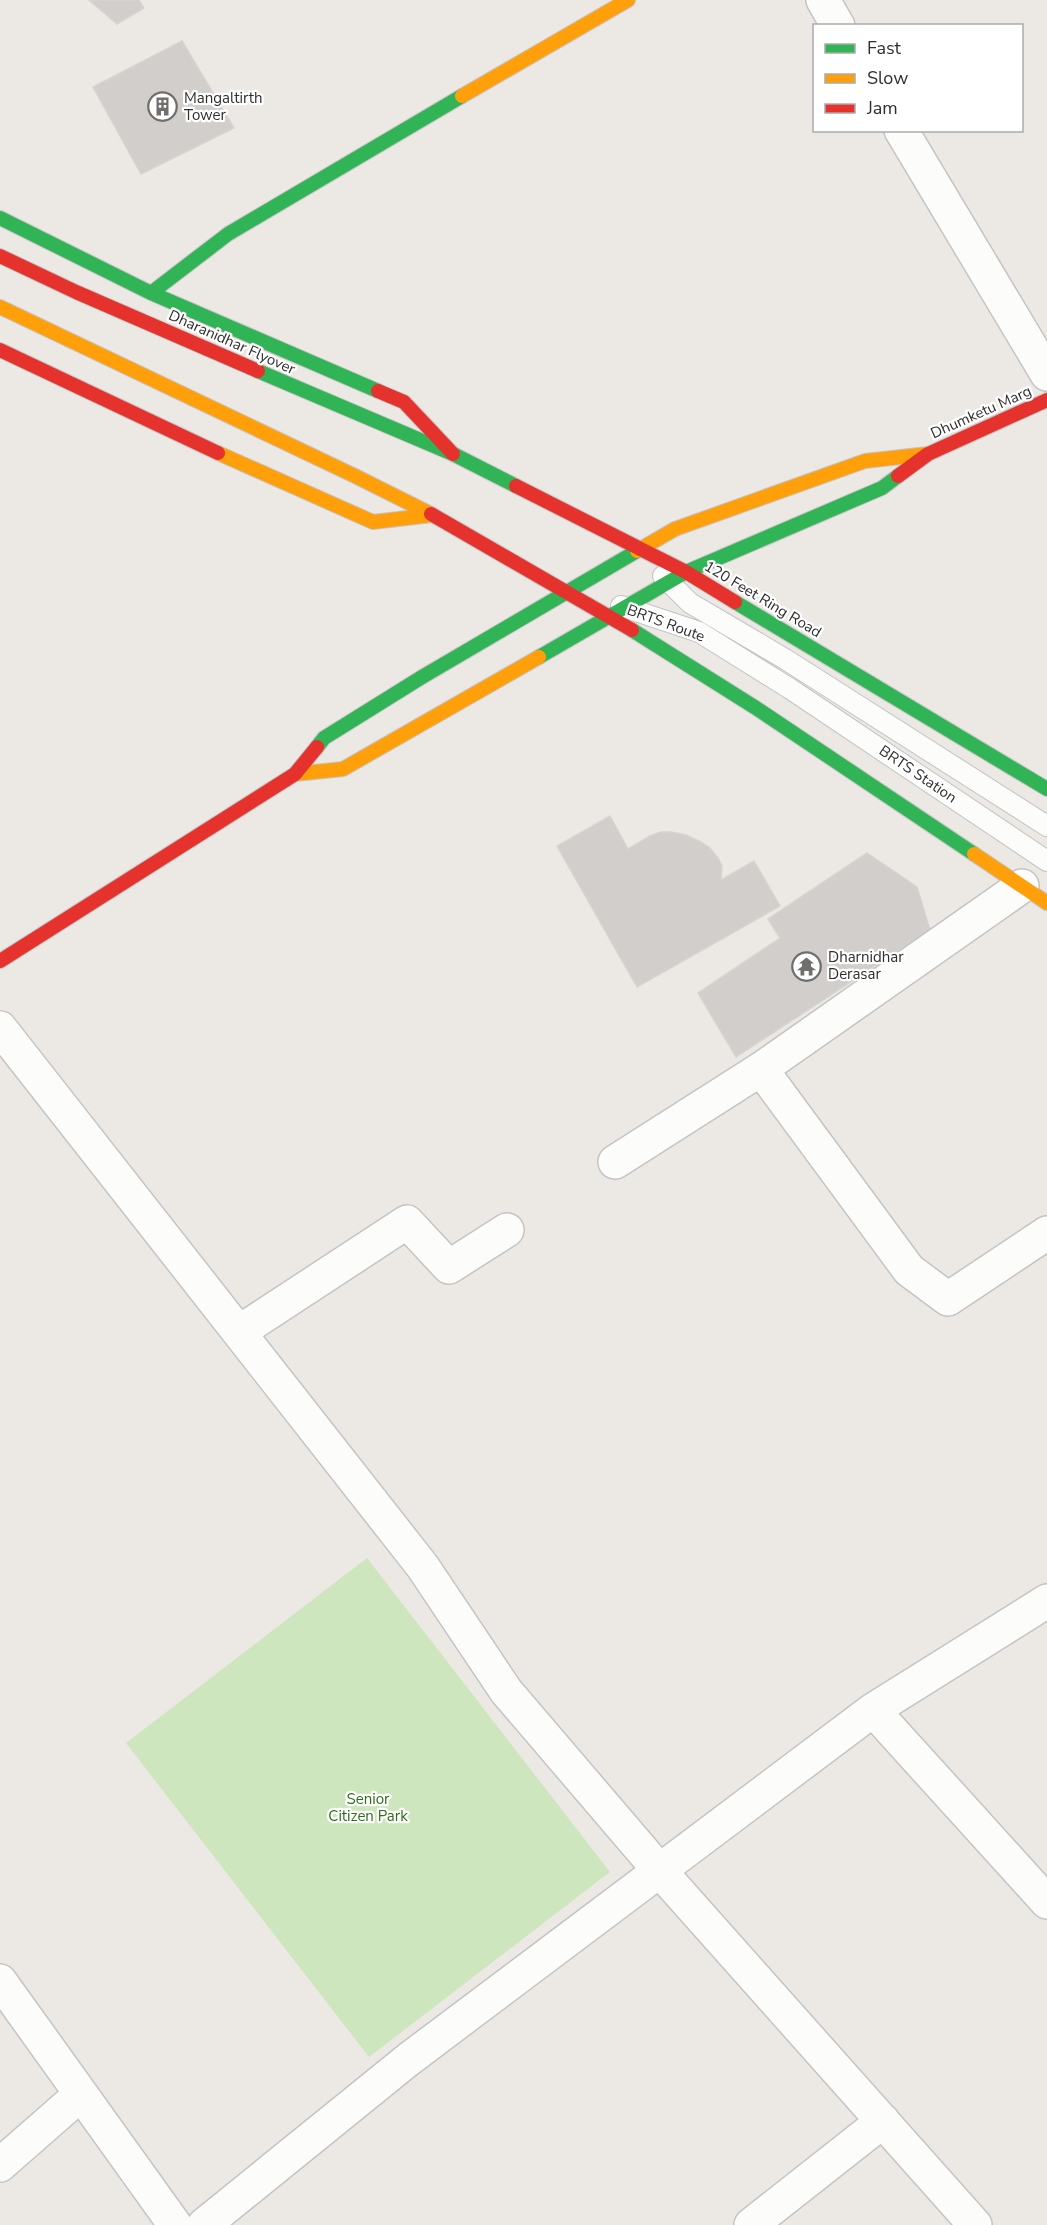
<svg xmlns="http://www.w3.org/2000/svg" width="1047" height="2225" viewBox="0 0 1047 2225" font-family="'Nunito Sans',sans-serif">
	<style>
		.green { fill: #cee6be }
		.building { fill: #d1cecb; stroke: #d7d4d0; stroke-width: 1.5 }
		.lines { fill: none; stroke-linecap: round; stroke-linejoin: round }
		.lane-casing { stroke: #c5c4c5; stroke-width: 22 }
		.street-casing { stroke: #c5c4c5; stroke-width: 36 }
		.fast-casing { stroke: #c5c4c5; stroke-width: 16 }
		.slow-casing { stroke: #c5c4c5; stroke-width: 16 }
		.jam-casing { stroke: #c5c4c5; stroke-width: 16 }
		.lane { stroke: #fcfcfb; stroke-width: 20 }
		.street { stroke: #fcfcfb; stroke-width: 33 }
		.fast { stroke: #30b455; stroke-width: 14 }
		.slow { stroke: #ff9f0a; stroke-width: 14 }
		.jam { stroke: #e5322d; stroke-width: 14 }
		.labels { text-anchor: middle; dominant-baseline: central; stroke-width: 4.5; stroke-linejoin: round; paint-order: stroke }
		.poi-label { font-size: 15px; fill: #2e2e2e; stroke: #fff; text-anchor: start }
		.street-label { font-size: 15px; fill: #2e2e2e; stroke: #fff }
		.park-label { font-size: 15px; fill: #2c6e1b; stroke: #fff }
	</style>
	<rect width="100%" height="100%" fill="#ece8e4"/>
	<path class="green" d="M367 1558 610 1872 369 2057 126 1743Z"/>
	<path class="building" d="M89 0H139L144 8 117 24Z
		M182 41 234 128 141 174 93 87Z
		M610 816 628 849 650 836 661 832H671L686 835 699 841 709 847 718 858 722 866 721 880 754 861 780 906 637 987 557 846Z
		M867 853 917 887 930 930 736 1057 698 993 780 938 768 919Z"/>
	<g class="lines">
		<defs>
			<path id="lane" d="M663 576 690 603 785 659 1047 826
				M621 606 699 632 789 688 1047 861"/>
			<path id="street" d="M823 0 838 26
				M901 130 1047 374
				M0 1028 423 1567 506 1691 659 1870 975 2225
				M761 1069 909 1270 948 1299 1047 1233
				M615 1162 761 1069 1022 886
				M239 1332 407 1222 449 1267 507 1230
				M873 1710 1047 1902
				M0 1981 175 2225
				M0 2165 81 2094
				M204 2225 409 2059 873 1710 1047 1601
				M751 2225 883 2121"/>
			<path id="fast" d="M0 218 151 293 378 391
				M151 293 228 234 462 96
				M258 371 453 454 516 486
				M735 602 1047 789
				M632 630 756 708 974 854
				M539 657 686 572 882 488 898 476
				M317 747 324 738 422 677 637 551"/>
			<path id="slow" d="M462 96 628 0
				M0 307 355 476 431 514
				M218 453 373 522 432 515
				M637 551 675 529 865 461 928 454
				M295 774 343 769 539 657
				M974 854 1047 903"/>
			<path id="jam" d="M0 256 76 292 258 371
				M0 350 218 453
				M378 391 404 402 453 454
				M898 476 928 454 1047 400
				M516 486 686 572 735 602
				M431 514 632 630
				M0 961 295 774 317 747"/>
		</defs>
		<use href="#lane" class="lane-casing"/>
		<use href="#street" class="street-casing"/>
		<use href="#fast" class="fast-casing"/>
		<use href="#slow" class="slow-casing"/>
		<use href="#jam" class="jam-casing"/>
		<use href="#lane" class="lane"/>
		<use href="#street" class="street"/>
		<use href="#fast" class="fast"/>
		<use href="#slow" class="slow"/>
		<use href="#jam" class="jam"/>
	</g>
	<defs>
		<symbol id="building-ring" viewBox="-11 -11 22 22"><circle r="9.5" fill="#fff" stroke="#706f6e" stroke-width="1.5"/><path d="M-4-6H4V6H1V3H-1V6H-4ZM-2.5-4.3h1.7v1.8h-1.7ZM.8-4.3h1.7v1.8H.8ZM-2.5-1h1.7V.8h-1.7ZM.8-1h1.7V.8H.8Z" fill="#706f6e"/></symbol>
		<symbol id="temple-ring" viewBox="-11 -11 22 22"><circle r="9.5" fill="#fff" stroke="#706f6e" stroke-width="1.5"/><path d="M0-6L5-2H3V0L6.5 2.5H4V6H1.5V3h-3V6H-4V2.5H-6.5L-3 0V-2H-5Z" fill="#706f6e"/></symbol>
	</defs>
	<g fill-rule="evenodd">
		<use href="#building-ring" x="146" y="90" width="33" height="33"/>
		<use href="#temple-ring" x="790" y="950" width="33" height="33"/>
	</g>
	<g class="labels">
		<g class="poi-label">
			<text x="184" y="98">Mangaltirth<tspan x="184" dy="17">Tower</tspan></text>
			<text x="828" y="957">Dharnidhar<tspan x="828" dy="17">Derasar</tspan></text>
		</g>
		<g class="street-label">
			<text transform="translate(232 342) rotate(24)">Dharanidhar Flyover</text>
			<text transform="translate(981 412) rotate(-24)">Dhumketu Marg</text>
			<text transform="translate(763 599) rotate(31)">120 Feet Ring Road</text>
			<text transform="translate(666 623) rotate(20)">BRTS Route</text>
			<text transform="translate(918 774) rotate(34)">BRTS Station</text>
		</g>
		<g class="park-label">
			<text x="368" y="1799">Senior<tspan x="368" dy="17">Citizen Park</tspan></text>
		</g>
	</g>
	<rect x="813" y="24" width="210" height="108" fill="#ffffff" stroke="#ababab" stroke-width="1.5"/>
	<rect x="825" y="44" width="30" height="9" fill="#30b455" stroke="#ababab" stroke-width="1.5"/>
	<text x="867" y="54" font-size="18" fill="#2e2e2e">Fast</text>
	<rect x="825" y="74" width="30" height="9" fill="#ff9f0a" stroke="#ababab" stroke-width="1.5"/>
	<text x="867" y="84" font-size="18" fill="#2e2e2e">Slow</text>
	<rect x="825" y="104" width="30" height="9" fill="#e5322d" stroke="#ababab" stroke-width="1.5"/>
	<text x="867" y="114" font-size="18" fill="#2e2e2e">Jam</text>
</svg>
